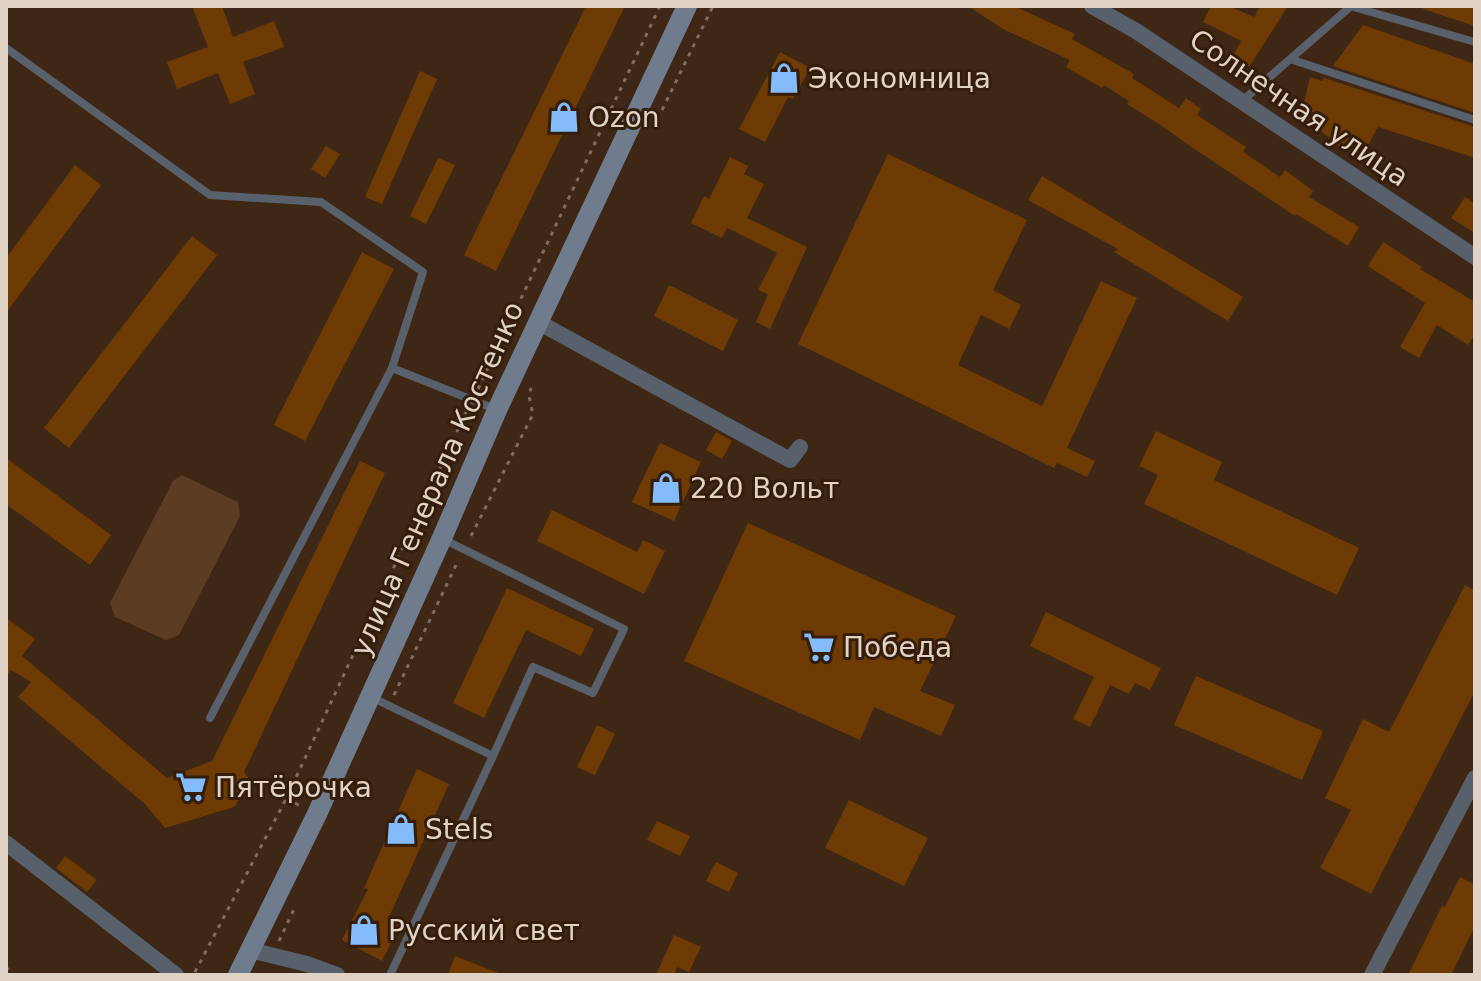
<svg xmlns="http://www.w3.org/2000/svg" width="1481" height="981" viewBox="0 0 1481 981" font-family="'DejaVu Sans',sans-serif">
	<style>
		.green { fill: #5c3c23 }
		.building { fill: #6f3b05 }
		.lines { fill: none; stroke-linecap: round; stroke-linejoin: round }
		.path { stroke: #806c5c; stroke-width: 3; stroke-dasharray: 4 6; stroke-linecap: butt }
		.lane { stroke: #57606b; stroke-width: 8 }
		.street { stroke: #57606b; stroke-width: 16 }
		.secondary { stroke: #6e7c8e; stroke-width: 20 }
		.labels { text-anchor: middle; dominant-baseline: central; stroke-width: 6; stroke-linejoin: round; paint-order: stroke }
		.poi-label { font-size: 28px; fill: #e1d2c6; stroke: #341e0b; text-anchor: start }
		.street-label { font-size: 28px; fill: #e1d2c6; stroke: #341e0b }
	</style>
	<rect width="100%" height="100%" fill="#3f2715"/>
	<path class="green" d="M182 475 238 502 240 516 179 635 166 640 115 617 110 603 173 481Z"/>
	<path class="building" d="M192 6H222L233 37 274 21 284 47 243 62 255 94 230 104 218 73 177 89 167 62 208 47Z
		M586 6H625L496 271 464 255Z
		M968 6H1014L1075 34 1072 39 1134 74 1132 78 1179 108 1186 98 1201 109 1197 115 1246 147 1243 152 1280 177 1285 170 1313 191 1309 197 1359 227 1348 246 1296 214 1295 216 1187 144 1165 128 1127 104 1129 101 1104 85 1102 88 1066 67 1070 60 1003 29Z
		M1211 6H1229L1254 17 1260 6H1288L1249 67 1232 58 1241 41 1203 22Z
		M1423 6H1475V26L1423 9Z
		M1363 25 1475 64V113L1333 66Z
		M780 52 810 68 793 99 788 97 765 142 739 129Z
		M420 71 437 79 382 204 365 197Z
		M1310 77 1322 81 1324 78 1475 127V158L1378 127 1361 158 1335 144 1336 142 1296 115 1304 103Z
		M326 146 340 154 325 178 311 169Z
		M888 154 1027 220 993 290 1021 305 1009 329 981 315 958 365 1042 406 1101 281 1137 298 1067 448 1095 461 1087 477 1057 463 1054 468 798 344Z
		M730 157 748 166 744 174 764 184 747 218 807 247 770 329 756 322 768 294 758 290 777 253 727 228 722 238 691 223 704 196 709 199Z
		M438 158 455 165 426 224 410 216Z
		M75 165 101 185 6 313V258Z
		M1042 176 1243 297 1228 321 1114 252 1118 249 1028 200Z
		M1465 197 1475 203V233L1451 218Z
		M192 236 217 255 69 448 44 428Z
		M1383 242 1422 267 1420 269 1475 302V334L1468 345 1437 325 1419 358 1400 347 1425 303 1368 266Z
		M362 252 394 269 305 441 274 425Z
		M669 285 738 320 723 351 654 316Z
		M1156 431 1222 462 1214 480 1359 548 1337 595 1144 504 1158 475 1139 466Z
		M716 432 732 441 722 459 706 450Z
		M660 443 701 462 674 521 632 502Z
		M6 458 111 535 90 565 6 504Z
		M360 461 385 473 244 772 251 782 234 807 165 828 145 804 18 697 31 682 11 670 6 677V618L35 639 22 656 167 778 212 761Z
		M552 510 637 552 643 540 665 551 644 594 537 541Z
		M748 523 956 616 920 691 955 705 941 736 874 707 860 740 684 661Z
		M1465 585 1475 591V691L1371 894 1320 868 1351 810 1325 798 1363 719 1389 732Z
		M507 588 594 629 581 656 526 630 484 718 453 703Z
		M1046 612 1161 668 1150 690 1135 683 1129 694 1110 685 1090 727 1073 719 1094 677 1030 646Z
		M1196 676 1323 731 1302 780 1174 725Z
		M597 725 615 734 595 775 577 767Z
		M417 769 449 784 389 917 401 922 382 961 342 940 368 889 364 888Z
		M849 800 928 838 904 886 825 848Z
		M657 821 690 836 680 856 647 840Z
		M65 856 97 880 87 892 56 868Z
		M716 862 738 873 729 892 706 881Z
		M1460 877 1475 885V926L1451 975H1408L1442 906 1445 907Z
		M674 935 701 947 689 972 677 967 674 975H656Z
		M455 956 501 974V975H448Z"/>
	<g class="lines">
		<path class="path" d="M662 110 713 6
			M478 389 660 6
			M471 536 533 414 529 396 531 388
			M394 695 458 561
			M286 799 299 805
			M279 941 296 905
			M6 967 13 975
			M195 972 286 799 467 410"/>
		<path class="lane" d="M1350 6 1475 42
			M6 48 210 195 321 202 423 272 392 368 210 718
			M1290 59 1475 120
			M1242 101 1351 6
			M392 368 495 409
			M443 539 624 629 593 693 533 667 493 756
			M373 698 493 756 390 975"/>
		<path class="street" d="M1092 6 1136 31 1475 257
			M538 322 790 460 800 447
			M6 843 176 975
			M250 950 307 964 337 975
			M1372 975 1475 778"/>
		<path class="secondary" d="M238 975 317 814 442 538 497 410 687 6"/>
	</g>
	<defs>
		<symbol id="shop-bare" viewBox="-9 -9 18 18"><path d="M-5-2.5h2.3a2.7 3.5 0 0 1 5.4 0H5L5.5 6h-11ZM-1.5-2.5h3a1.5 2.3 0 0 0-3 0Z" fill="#84bcfb" stroke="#341e0b" stroke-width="2.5" paint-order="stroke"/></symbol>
		<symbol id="supermarket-bare" viewBox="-9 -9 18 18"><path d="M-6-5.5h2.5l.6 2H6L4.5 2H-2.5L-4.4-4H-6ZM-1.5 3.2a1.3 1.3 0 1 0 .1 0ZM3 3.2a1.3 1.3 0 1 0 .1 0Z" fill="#84bcfb" stroke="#341e0b" stroke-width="2.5" paint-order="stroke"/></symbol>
	</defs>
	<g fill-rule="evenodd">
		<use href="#shop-bare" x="762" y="56" width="44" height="44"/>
		<use href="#shop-bare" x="542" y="95" width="44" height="44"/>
		<use href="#shop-bare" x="644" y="466" width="44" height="44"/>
		<use href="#supermarket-bare" x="797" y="625" width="44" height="44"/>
		<use href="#supermarket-bare" x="169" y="765" width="44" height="44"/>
		<use href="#shop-bare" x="379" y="807" width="44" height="44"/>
		<use href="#shop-bare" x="342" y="908" width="44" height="44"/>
	</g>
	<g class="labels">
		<g class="poi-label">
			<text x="808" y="78">Экономница</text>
			<text x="588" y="117">Ozon</text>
			<text x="690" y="488">220 Вольт</text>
			<text x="843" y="647">Победа</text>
			<text x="215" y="787">Пятёрочка</text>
			<text x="425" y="829">Stels</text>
			<text x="388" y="930">Русский свет</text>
		</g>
		<g class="street-label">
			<text transform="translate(1299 108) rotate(34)">Солнечная улица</text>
			<text transform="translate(437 479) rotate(-66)">улица Генерала Костенко</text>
		</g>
	</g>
	<rect width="1481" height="981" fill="none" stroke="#e1d2c6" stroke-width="16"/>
</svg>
